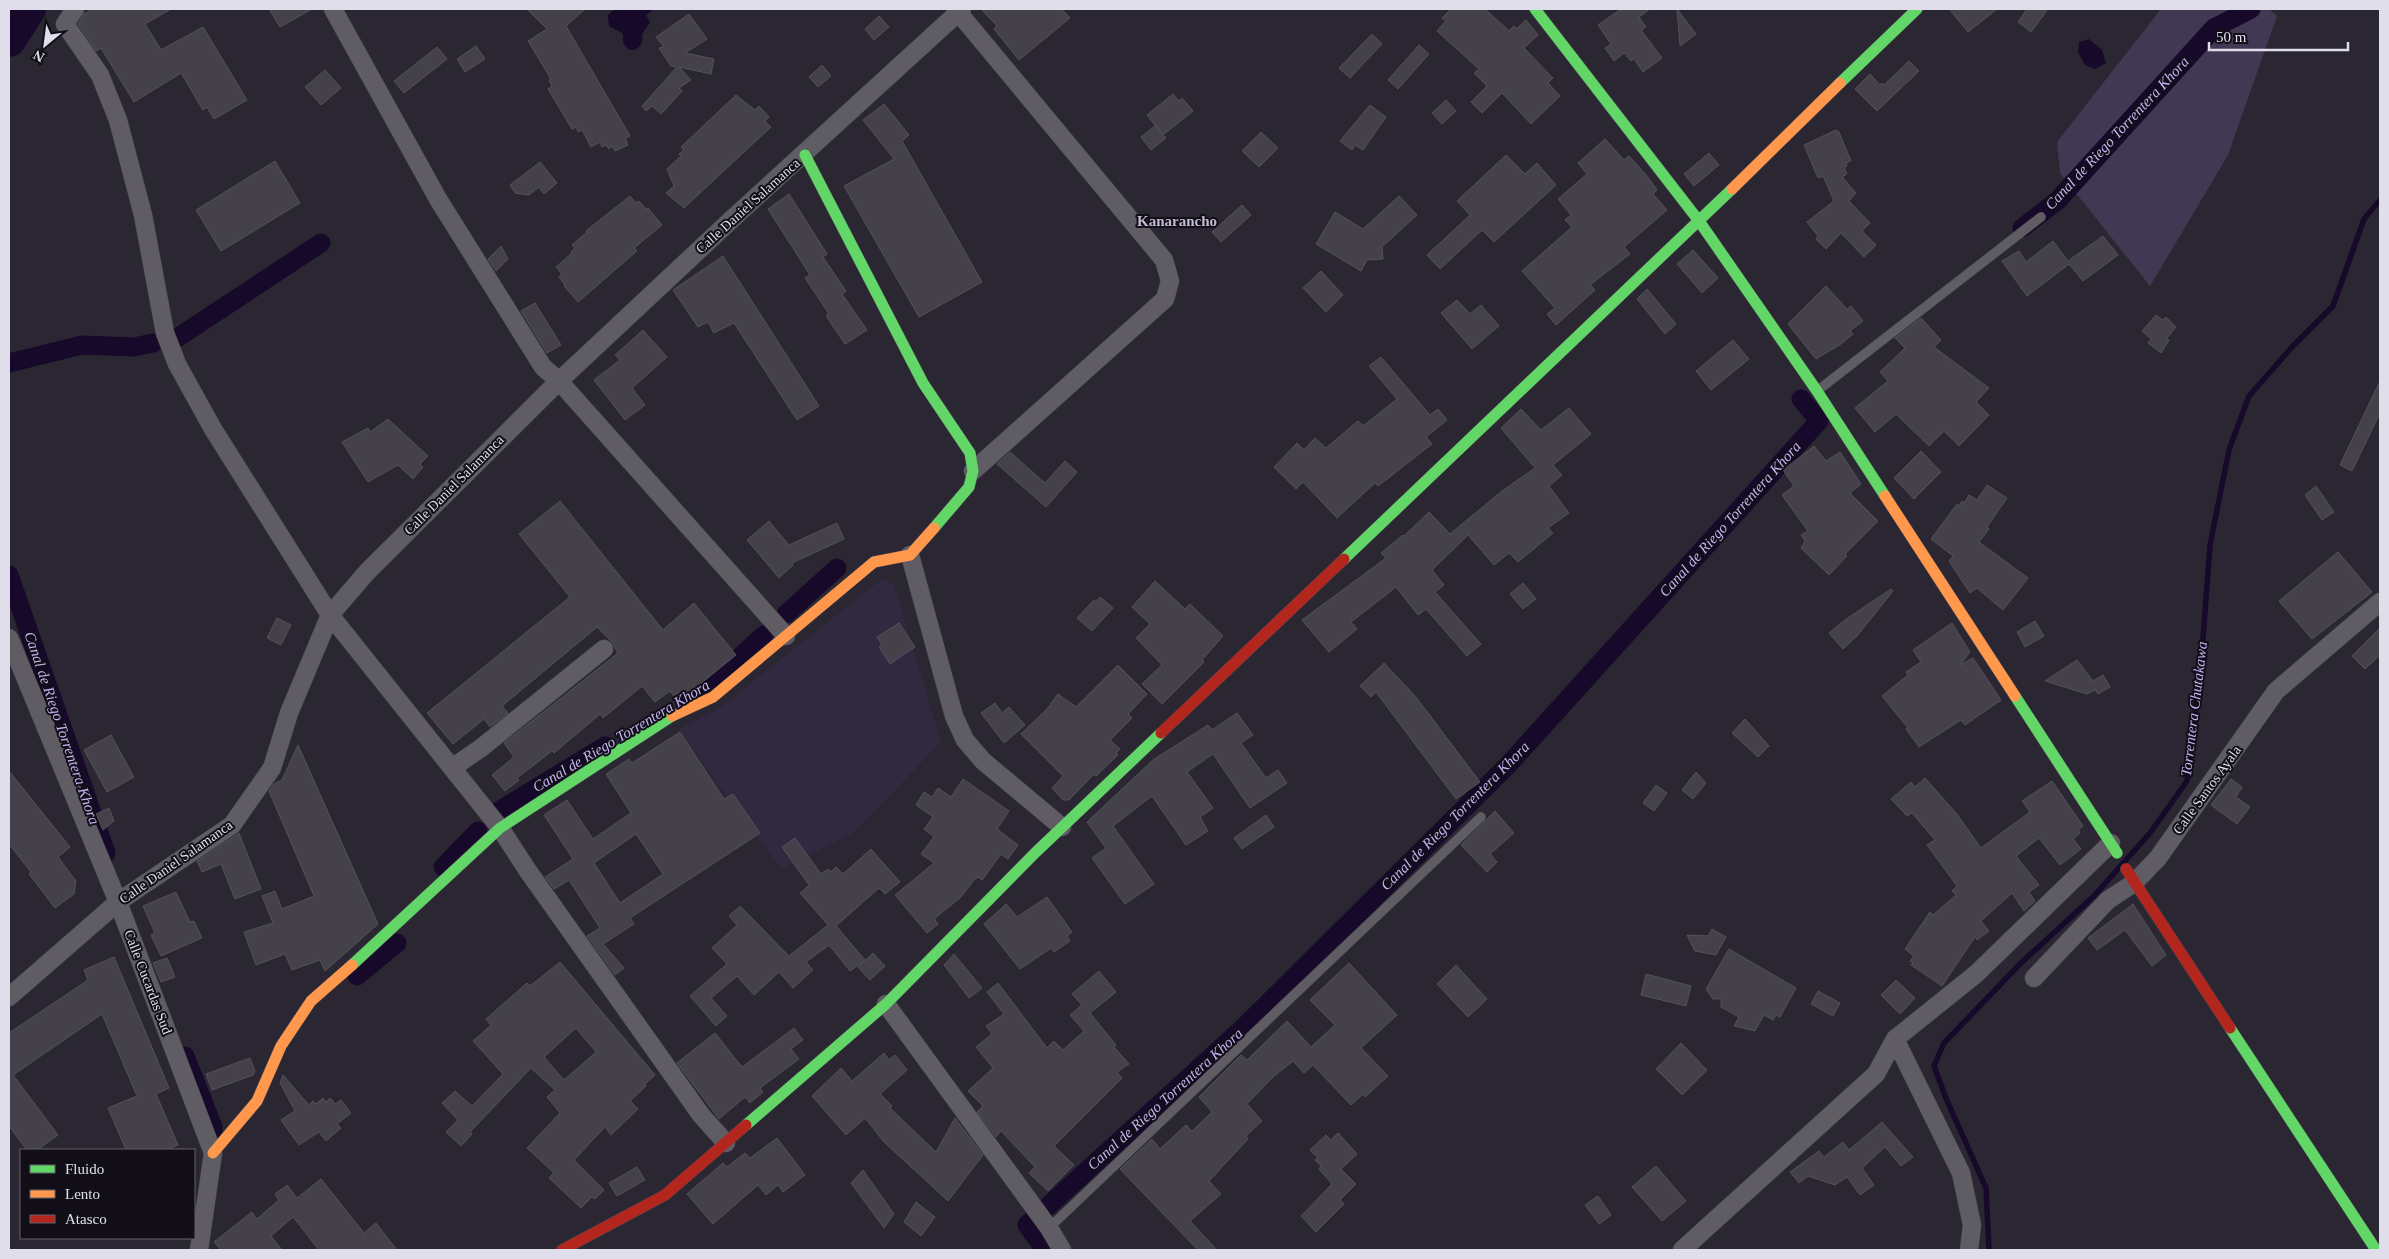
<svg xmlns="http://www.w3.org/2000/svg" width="2389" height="1259" viewBox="0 0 2389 1259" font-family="Georgia,serif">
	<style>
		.built { fill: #302940 }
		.green { fill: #413854 }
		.water { fill: #160929 }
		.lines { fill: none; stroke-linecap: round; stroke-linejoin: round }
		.stream { stroke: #160929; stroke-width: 5.5 }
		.canal { stroke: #160929; stroke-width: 19 }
		.river { stroke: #160929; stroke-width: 34 }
		.building { fill: #44414a; stroke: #54515b; fill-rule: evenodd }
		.lane-casing { stroke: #48454f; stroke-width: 10 }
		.street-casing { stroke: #48454f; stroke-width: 19 }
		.fast-casing { stroke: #48454f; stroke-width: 12 }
		.slow-casing { stroke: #48454f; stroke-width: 12 }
		.jam-casing { stroke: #48454f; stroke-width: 12 }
		.lane { stroke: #5f5d63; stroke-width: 9 }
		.street { stroke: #5f5d63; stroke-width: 18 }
		.fast { stroke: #63d668; stroke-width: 11 }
		.slow { stroke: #ff974d; stroke-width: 11 }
		.jam { stroke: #b3261e; stroke-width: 11 }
		.labels { text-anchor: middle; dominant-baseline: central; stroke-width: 4; stroke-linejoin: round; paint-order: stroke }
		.street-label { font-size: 14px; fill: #e1deeb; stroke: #110e17 }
		.water-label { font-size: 15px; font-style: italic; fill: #c7b2f5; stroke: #110e17 }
		.neighbourhood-label { font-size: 15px; font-weight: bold; fill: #c2bbd4; stroke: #110e17 }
	</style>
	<rect width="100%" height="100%" fill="#2a2732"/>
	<path class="built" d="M882 579 894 585 941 742 855 832 781 869 678 729 719 709Z"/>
	<path class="green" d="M2161 9H2269L2277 16 2228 155 2150 286 2060 173 2057 142Z"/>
	<path class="water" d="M614 9H654L646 15 650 22 642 35C645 47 631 57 624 44 622 40 624 37 622 33L609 26 608 15Z
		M2089 39 2102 50 2106 63 2095 69 2085 65 2078 52 2079 42Z"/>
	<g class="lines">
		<path class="stream" d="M1989 1250 1986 1188 1945 1096 1934 1066 1944 1043 2021 963 2094 896 2150 833 2187 781 2201 666 2210 545 2229 450 2249 396 2293 346 2333 306 2364 219 2380 200"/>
		<path class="canal" d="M2022 228 2057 201 2214 28 2251 9
			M177 338 321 243
			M9 363 82 345 134 347 153 343
			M9 575 106 853
			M786 614 837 568
			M684 699 706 688 764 635
			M497 812 605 746
			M443 867 478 831
			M357 976 397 943
			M185 1056 213 1127V1132
			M1046 1208 1245 1026 1509 764 1819 421 1801 399
			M1035 1218 1027 1225 1045 1250"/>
		<path class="river" d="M9 40 29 9"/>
	</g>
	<path class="building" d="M93 9H171L145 24 161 50 203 27 247 100 214 119 207 107 203 110 181 73 134 102 101 48 96 51 78 24 84 14Z
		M269 9H312L280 27Z
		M527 9H585L566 26 630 136 625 138 628 145 615 151 612 146 609 149 606 145 602 147 600 142 591 147 582 130 578 132 576 127 572 129 548 89 552 86 549 80 551 79 528 41 547 29Z
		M981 9H1062L1070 18 1019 60 994 29 997 26Z
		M1451 9H1485L1509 31 1514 26 1516 29 1526 20 1538 35 1524 48 1553 78 1548 83 1560 96 1531 124 1502 93 1482 113 1471 102 1487 86 1474 73 1479 69 1437 31 1446 21 1442 18Z
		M1621 9H1650L1639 17 1646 27 1641 30 1662 58 1643 72 1634 59 1631 61 1624 53 1614 61 1605 48 1611 44 1598 25Z
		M1677 9 1696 34 1680 46Z
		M1949 9H1997L1968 32Z
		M2027 9H2048L2031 32 2018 22Z
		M689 14 707 39 685 53 714 59 711 74 679 67 691 80 679 88 682 91 661 114 652 106 646 111 642 106 677 67 671 66 659 48 664 47 656 37Z
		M879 16 889 27 874 40 865 29Z
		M1372 34 1382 44 1350 78 1339 68Z
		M1419 45 1429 54 1398 89 1388 80Z
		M476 46 485 59 465 72 457 59Z
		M437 47 447 59 404 93 394 81Z
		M1909 61 1919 71 1877 111 1855 89 1870 74 1880 85 1882 83 1884 85Z
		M822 65 831 76 818 87 809 77Z
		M325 70 341 88 321 105 305 87Z
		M1173 94 1179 101 1182 98 1193 111 1163 135 1147 115Z
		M736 95 755 110 759 106 769 117 765 121 771 127 684 208 666 193 674 186 667 169 681 156 679 154 684 150 681 147Z
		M1446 100 1456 111 1442 124 1432 113Z
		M884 104 909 135 902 141 982 282 919 317 844 186 894 159 863 120Z
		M1370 105 1386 117 1363 150 1355 145 1352 150 1340 141Z
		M1155 126 1166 138 1151 150 1141 137Z
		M1836 130 1839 132 1851 161 1846 163 1847 166 1844 167 1847 174 1842 177 1856 193 1849 201 1870 223 1862 231 1876 245 1864 257 1841 233 1826 249 1816 239 1818 236 1807 222 1834 201 1823 176 1818 178 1804 145Z
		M1261 132 1278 148 1259 167 1242 151Z
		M1605 139 1624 160 1629 156 1647 176 1657 190 1653 194 1667 210 1624 247 1630 254 1590 285 1595 290 1556 325 1547 314 1555 308 1522 271 1572 227 1565 220 1571 215 1558 199 1587 174 1578 163Z
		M1709 153 1719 165 1694 186 1684 174Z
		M1506 155 1525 174 1537 163 1556 185 1494 242 1482 230 1440 269 1427 255 1470 215 1457 201Z
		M275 161 300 203 221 251 196 210Z
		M540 162 557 183 544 194 539 187 529 195 515 193 510 185Z
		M789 194 827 254 823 257 846 291 842 294 867 330 845 344 826 316 829 314 805 278 810 275 768 209Z
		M630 196 636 203 639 201 646 209 648 208 662 225 634 248 637 251 578 302 564 286 565 285 559 277 562 274 556 267 572 253 571 252 575 248 572 245 587 232 586 231Z
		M1399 196 1417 215 1382 247 1383 259 1367 260 1361 271 1316 244 1335 212 1363 229Z
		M1242 205 1251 215 1221 242 1212 232Z
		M2103 236 2118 255 2083 281 2069 264 2027 296 2002 261 2019 251 2026 262 2053 241 2068 261Z
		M501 246 508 259 496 271 488 259Z
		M1693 250 1718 278 1702 293 1677 264Z
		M723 256 819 406 797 420 734 323 714 333 708 322 698 327 673 290Z
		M1321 271 1343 295 1326 312 1303 288Z
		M1826 286 1847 309 1851 306 1863 321 1850 331 1853 334 1841 344 1816 359 1788 324Z
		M1647 289 1676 324 1665 334 1637 299Z
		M1457 300 1470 314 1481 305 1499 326 1472 349 1441 313Z
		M535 303 561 345 547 353 521 311Z
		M2156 315 2163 320 2166 317 2176 327 2167 338 2169 340 2161 353 2148 343 2151 339 2142 331Z
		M1921 318 1941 340 1934 347 1989 388 1976 402 1989 415 1959 446 1944 431 1929 446 1896 414 1875 432 1855 408 1888 381 1880 372 1905 348 1895 338Z
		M643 330 667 357 632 388 645 405 625 420 594 380 620 360 615 355Z
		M1733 340 1749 359 1711 390 1696 371Z
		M1381 357 1430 415 1438 409 1447 420 1426 437 1432 444 1378 486 1375 483 1337 518 1303 482 1296 489 1274 467 1297 443 1304 450 1315 438 1326 448 1358 421 1363 426 1397 399 1369 366Z
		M2380 381V413L2352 471 2340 465Z
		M1569 408 1591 434 1553 465 1562 475 1549 486 1569 513 1548 528 1553 533 1518 562 1509 553 1494 565 1468 535 1432 570 1444 585 1435 592 1481 644 1467 656 1426 609 1418 615 1396 587 1351 622 1357 629 1329 652 1302 620 1386 558 1381 553 1403 535 1404 536 1429 512 1450 534 1502 491 1535 468 1501 428 1521 409 1541 430Z
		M388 419 428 456 420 464 423 467 413 479 398 465 368 482 342 442 368 428 370 432Z
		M1814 446 1826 461 1840 452 1861 484 1850 493 1878 521 1845 554 1847 556 1829 575 1801 548 1805 541 1801 535 1808 531 1782 495 1794 486 1783 470Z
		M1921 451 1941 472 1914 499 1894 478Z
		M1010 452 1045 483 1065 461 1077 472 1046 507 997 464Z
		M1987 485 2007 498 1987 527 1989 529 1979 542 2028 578 2003 610 1977 588 1970 593 1949 561 1953 556 1931 539 1957 504 1959 506 1962 501 1964 503 1969 495 1977 500Z
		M2316 486 2334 512 2322 520 2305 495Z
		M560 501 663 630 694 603 736 655 704 681 706 684 704 686 676 699 670 691 655 702 642 686 603 718 600 714 554 753 552 751 517 778 519 780 505 791 492 775 514 757 504 743 618 653 612 642 597 627 502 706 508 713 490 727 484 719 453 744 427 713 570 597 519 534Z
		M769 521 789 545 837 523 844 539 792 563 793 565 779 578 747 540Z
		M2338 552 2372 592 2312 639 2279 601Z
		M1155 581 1185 609 1190 604 1223 636 1202 660 1204 662 1162 704 1142 684 1162 665 1136 638 1150 624 1132 607Z
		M1523 583 1536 599 1523 609 1510 594Z
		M1891 589 1893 591 1857 636 1843 649 1829 633 1845 620Z
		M1100 597 1113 608 1092 631 1077 618 1094 600 1096 602Z
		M277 618 291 625 281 645 267 638Z
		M2035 621 2044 636 2025 647 2017 632Z
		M899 623 915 647 890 664 879 647 882 645 877 637Z
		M1952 623 1970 652 1960 665 1973 658 2001 700 1965 725 1961 720 1919 747 1906 729 1908 728 1882 696 1908 675 1906 672 1921 662 1913 650Z
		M2380 628V655L2365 669 2352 656Z
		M2077 660 2093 681 2103 675 2110 687 2098 694 2095 690 2087 694 2045 681Z
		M1384 663 1416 697 1480 782 1456 799 1376 692 1371 697 1360 686Z
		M1118 665 1147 694 1128 714 1132 718 1110 740 1120 749 1116 753 1118 755 1096 776 1094 774 1069 800H1063L1052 788 1063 776 1021 734 1047 709 1058 694 1076 707Z
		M995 703 1002 713 1009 707 1025 725 1004 743 981 713Z
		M1237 713 1253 735 1241 743 1266 778 1278 770 1287 783 1250 808 1213 754 1187 772 1213 808 1200 817 1208 831 1186 845 1152 796 1113 826 1154 884 1125 904 1092 858 1106 848 1087 822 1153 760 1208 725 1212 730Z
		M1745 719 1769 746 1758 757 1732 733Z
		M680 732 724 799 733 794 760 833 630 918 634 924 603 944 624 968 615 975 587 936 600 928 569 880 554 889 545 877 573 859 544 815 567 800 593 839 631 813 606 774 629 759 632 763ZM636 834 663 874 620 903 594 863Z
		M111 735 134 777 107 792 84 750Z
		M298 745 378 924 325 971 320 960 292 970 285 954 256 965 244 932 273 923 262 896 275 891 282 909 314 896 269 791 274 784 282 780Z
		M9 771 70 847 58 857 76 881 74 894 55 908 29 874 31 872 9 844Z
		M1696 772 1706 783 1693 799 1682 790Z
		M1925 778 1956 813 1981 848 2030 812 2022 801 2052 781 2083 826 2078 830 2080 833 2073 839 2081 849 2060 865 2039 838 2016 856 2039 885 2029 892 2035 901 2024 911 2012 893 1981 921 1989 931 1977 940 1975 937 1942 986 1911 965 1913 963 1910 961 1914 956 1905 949 1930 912 1933 915 1956 895 1952 891 1957 886 1927 845 1935 840 1912 813 1907 816 1891 799 1911 782 1915 787Z
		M963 779 1009 811 997 829 1018 845 1008 859 1001 854 982 880 978 877 974 880 960 898 934 919 938 924 927 933 895 895 934 863 921 854 934 837 924 829 933 817 916 805 924 792 932 797 938 788 951 797Z
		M2231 779 2242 787 2236 797 2250 807 2237 824 2211 805Z
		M1656 785 1667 793 1654 811 1643 803Z
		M109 808 114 821 103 830 96 814Z
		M1495 811 1514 833 1490 854 1497 862 1487 872 1461 845Z
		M1266 815 1274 827 1242 849 1234 838Z
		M239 833 261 889 235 899 221 864 202 872 197 861Z
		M795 838 821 874 828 869 831 872 836 867 843 874 871 849 900 882 885 894 879 888 836 926 865 960 850 971 829 945 806 962 813 970 793 988 779 972 754 995 737 976 711 998 727 1016 716 1026 690 996 727 964 712 948 737 925 729 916 740 906 789 956 828 925 800 893 809 885 782 847Z
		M176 892 190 922 194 921 202 938 161 956 151 935 155 933 143 906Z
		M1047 897 1072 932 1067 936 1070 941 1054 952 1051 948 1020 969 984 924 1006 904 1017 917Z
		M2133 904 2166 955 2152 966 2125 930 2097 950 2088 938Z
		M1712 929 1726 937 1716 955 1695 951 1687 935 1708 936Z
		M1729 949 1796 988 1780 1017 1776 1015 1773 1020 1764 1015 1755 1031 1734 1026 1739 1017 1721 1007V999H1713L1706 989Z
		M873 953 885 966 870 980 858 967Z
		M954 954 982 988 969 998 944 965Z
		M114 957 169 1088 156 1094 178 1145 166 1150H126L108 1108 137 1096 102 1014 13 1075 58 1135 37 1150H27L9 1126V1033L88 980 84 970Z
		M167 958 175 977 161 982 153 963Z
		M560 962 655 1075 645 1084 646 1086 630 1101 638 1109 611 1135 605 1127 574 1160 604 1190 595 1199 592 1197 581 1208 549 1178 554 1173 527 1148 560 1113 547 1097 555 1090 531 1068 470 1132 472 1134 461 1146 446 1132 458 1120 442 1103 455 1091 472 1106 503 1074 473 1041 491 1025 486 1019 527 983 530 986ZM576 1028 596 1052 564 1080 544 1057Z
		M1349 963 1397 1015 1361 1048 1388 1076 1365 1097 1363 1094 1351 1105 1313 1065 1304 1073 1293 1061 1274 1076 1247 1104 1262 1121 1246 1136 1248 1139 1209 1181 1221 1194 1190 1221 1217 1250H1198L1120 1169 1152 1139 1160 1149 1186 1125 1192 1131 1212 1112 1199 1097 1241 1055 1247 1060 1287 1021 1311 1047 1335 1025 1310 1000Z
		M1456 965 1487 999 1468 1017 1437 984Z
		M1099 971 1116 992 1090 1013 1116 1045 1114 1047 1129 1064 1117 1072 1122 1078 1054 1146 1074 1165 1048 1191 1029 1173 1035 1167 1001 1131 996 1137 977 1112 983 1106 968 1091 993 1068 976 1047 992 1034 986 1026 1004 1014 987 992 998 983 1047 1048 1054 1041 1063 1050 1084 1031 1070 1015 1082 1005 1072 994Z
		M1646 974 1691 986 1686 1006 1641 995Z
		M1896 980 1915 998 1900 1014 1881 995Z
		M1818 991 1840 1003 1833 1016 1811 1004Z
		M794 1028 803 1040 791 1049 799 1059 760 1088 763 1092 750 1103 745 1097 719 1119 677 1063 715 1033 742 1067Z
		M1681 1043 1707 1070 1682 1095 1656 1069Z
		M884 1053 889 1060 895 1055 907 1070 880 1094 892 1106 890 1108 936 1152 955 1118 983 1155 948 1201 884 1142 865 1118 846 1135 812 1096 841 1068 852 1081Z
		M250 1058 255 1071 253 1075 212 1090 206 1074Z
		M283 1075 309 1105 313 1101 316 1104 323 1098 326 1102 330 1098 335 1104 341 1100 351 1113 337 1124 341 1128 326 1141 319 1132 299 1145 281 1120 295 1111 280 1083Z
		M1882 1122 1913 1157 1901 1166 1885 1147 1862 1168 1874 1185 1860 1195 1847 1177 1835 1185 1808 1176 1799 1183 1790 1172 1819 1151 1824 1157 1843 1142 1849 1150Z
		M1338 1133 1357 1154 1341 1169 1356 1184 1340 1200 1344 1204 1316 1232 1301 1216 1332 1184 1319 1169 1321 1166 1315 1160 1318 1158 1310 1150 1326 1135 1331 1140Z
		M777 1138 805 1175 783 1192 778 1185 766 1195 758 1185 713 1224 687 1194 723 1163 727 1167 745 1153 750 1158Z
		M1656 1166 1686 1201 1662 1221 1632 1187Z
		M637 1167 645 1180 617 1196 609 1183Z
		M863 1170 894 1214 884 1228 851 1183Z
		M321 1179 364 1233 376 1223 397 1250H319L293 1217 271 1236 282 1250H221L214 1242 252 1212 257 1219 279 1200 275 1194 287 1185 297 1198Z
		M1598 1196 1611 1215 1599 1224 1585 1205Z
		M916 1202 935 1217 921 1236 904 1222Z"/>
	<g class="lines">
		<defs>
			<path id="lane" d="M1817 391 2041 217
				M1049 1228 1481 817"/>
			<path id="street" d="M75 9 65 24 100 75 118 120 143 215 165 333 177 364 213 429 330 615 500 828 528 871 701 1115 726 1143
				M333 9 438 199 543 367 559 381 786 636
				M958 12 1164 260 1170 281 1165 299 973 471
				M910 555 954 716 965 740 983 761 1062 827
				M9 638 118 902 213 1153 199 1250
				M452 768 481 748 604 649
				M2034 978 2108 900 2134 883 2158 858 2276 691 2380 602
				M9 997 118 902 232 825 272 768 289 713 330 615 367 572 559 381 731 220 962 9
				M886 1004 1049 1228 1062 1250
				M1895 1039 1961 1173 1972 1225 1969 1250
				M1682 1250 1876 1074 1895 1039 1976 974 2111 843"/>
			<path id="fast" d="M1535 9 1699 221 1817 391 1885 496
				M1840 83 1917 9
				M805 155 923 383 970 453 973 471 969 487 934 528
				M1344 559 1732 189
				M2015 696 2117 853
				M352 965 500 828 672 716
				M2230 1028 2376 1250
				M746 1125 886 1004 1035 853 1161 733"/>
			<path id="slow" d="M1732 189 1840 83
				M1885 496 2015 696
				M672 716 713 697 874 562 910 555 934 528
				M213 1153 257 1101 281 1046 311 1001 352 965"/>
			<path id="jam" d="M1161 733 1344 559
				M2126 869 2230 1028
				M562 1250 665 1195 746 1125"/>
		</defs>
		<use href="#lane" class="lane-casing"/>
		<use href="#street" class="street-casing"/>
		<use href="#fast" class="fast-casing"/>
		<use href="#slow" class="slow-casing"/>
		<use href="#jam" class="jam-casing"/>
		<use href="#lane" class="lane"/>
		<use href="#street" class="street"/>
		<use href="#fast" class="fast"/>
		<use href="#slow" class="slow"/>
		<use href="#jam" class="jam"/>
	</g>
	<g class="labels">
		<g class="street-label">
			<text transform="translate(748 206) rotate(-42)">Calle Daniel Salamanca</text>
			<text transform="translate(454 485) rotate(-45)">Calle Daniel Salamanca</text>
			<text transform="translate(2207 790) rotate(-54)">Calle Santos Ayala</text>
			<text transform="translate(176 862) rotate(-35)">Calle Daniel Salamanca</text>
			<text transform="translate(148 982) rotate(69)">Calle Cucardas Sud</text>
		</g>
		<g class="water-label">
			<text transform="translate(2117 133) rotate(-47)">Canal de Riego Torrentera Khora</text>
			<text transform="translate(1730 519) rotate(-48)">Canal de Riego Torrentera Khora</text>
			<text transform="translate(2194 709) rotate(-83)">Torrentera Chutakawa</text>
			<text transform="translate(62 728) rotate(71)">Canal de Riego Torrentera Khora</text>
			<text transform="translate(621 736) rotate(-31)">Canal de Riego Torrentera Khora</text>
			<text transform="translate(1455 816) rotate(-45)">Canal de Riego Torrentera Khora</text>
			<text transform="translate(1165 1099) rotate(-42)">Canal de Riego Torrentera Khora</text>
		</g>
		<g class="neighbourhood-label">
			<text x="1177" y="221">Kanarancho</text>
		</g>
	</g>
	<rect width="2389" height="1259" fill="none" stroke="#e1deeb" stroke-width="20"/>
	<rect x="20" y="1149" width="175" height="90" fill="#110e17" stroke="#64616c"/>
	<rect x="30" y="1165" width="25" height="8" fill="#63d668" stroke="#64616c"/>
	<text x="65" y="1174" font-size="15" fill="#e1deeb">Fluido</text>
	<rect x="30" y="1190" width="25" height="8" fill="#ff974d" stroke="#64616c"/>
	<text x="65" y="1199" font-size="15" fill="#e1deeb">Lento</text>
	<rect x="30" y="1215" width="25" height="8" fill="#b3261e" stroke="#64616c"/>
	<text x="65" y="1224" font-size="15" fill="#e1deeb">Atasco</text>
	<g transform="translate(45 45) rotate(209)" stroke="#110e17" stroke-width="4" paint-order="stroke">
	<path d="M0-4L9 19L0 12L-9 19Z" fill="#e1deeb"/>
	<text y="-8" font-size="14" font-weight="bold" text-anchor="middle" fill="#e1deeb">N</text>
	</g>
	<path d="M2209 42v8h139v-8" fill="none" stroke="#e1deeb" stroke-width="2.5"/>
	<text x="2216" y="42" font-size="15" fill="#e1deeb" stroke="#110e17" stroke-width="4" paint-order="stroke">50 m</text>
</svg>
